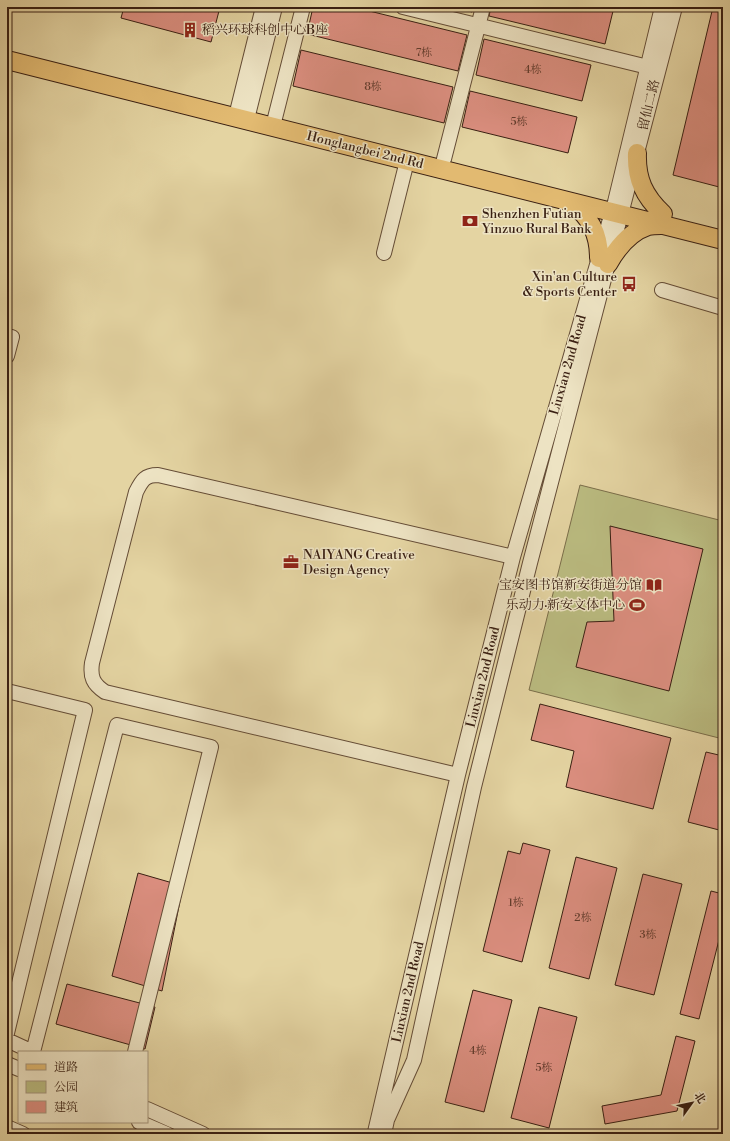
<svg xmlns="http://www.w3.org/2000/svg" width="730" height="1141" viewBox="0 0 730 1141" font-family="'Libre Bodoni','Noto Serif SC',serif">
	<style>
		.green { fill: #babb80; stroke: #7a6d49 }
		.building { fill: #db8e7f; stroke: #391f12 }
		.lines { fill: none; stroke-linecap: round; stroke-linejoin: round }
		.minor-casing { stroke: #644c36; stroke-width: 16 }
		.major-casing { stroke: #391f12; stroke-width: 20 }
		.minor { stroke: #ede3c3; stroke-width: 14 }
		.major { stroke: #e2ba71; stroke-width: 18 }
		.labels { text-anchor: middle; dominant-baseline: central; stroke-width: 3; stroke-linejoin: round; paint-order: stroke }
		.number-label { font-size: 11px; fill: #623b2d }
		.poi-label { font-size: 13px; fill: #391f12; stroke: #ede3c3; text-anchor: start }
		.street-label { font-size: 13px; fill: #391f12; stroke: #ede3c3 }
	</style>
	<rect width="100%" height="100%" fill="#e4d4a2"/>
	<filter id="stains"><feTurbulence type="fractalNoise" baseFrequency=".005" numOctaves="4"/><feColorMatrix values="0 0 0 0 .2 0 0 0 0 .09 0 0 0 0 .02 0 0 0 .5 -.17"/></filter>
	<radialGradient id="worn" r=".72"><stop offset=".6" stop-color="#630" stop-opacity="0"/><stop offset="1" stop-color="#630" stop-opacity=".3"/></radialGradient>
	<path class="green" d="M580 485 723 521V739L529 690Z"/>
	<path class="building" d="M124 7H220L211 42 121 18Z
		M313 7H353L467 35 458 71 307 34Z
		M454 7H473L472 12Z
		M491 7H614L605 44 489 16Z
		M713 7H723V188L673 175Z
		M484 39 591 65 582 101 476 75Z
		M301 50 453 87 444 123 293 86Z
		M470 91 577 117 568 153 462 127Z
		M610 526 703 549 669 691 576 667 587 622 614 621Z
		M540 704 671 738 653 809 566 787 574 751 531 740Z
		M706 752 723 756V831L688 822Z
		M523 843 550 850 522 962 483 951 508 851 520 854Z
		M576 857 617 868 589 979 549 968Z
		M138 873 183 886 162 991 112 976Z
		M643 874 682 884 654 995 615 985Z
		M711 891 723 894V924L699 1019 680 1014Z
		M67 984 155 1007 145 1049 56 1024Z
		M473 990 512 1000 484 1112 445 1102Z
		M539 1007 577 1017 549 1128 511 1118Z
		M676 1036 695 1041 677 1111 605 1124 602 1106 661 1095Z"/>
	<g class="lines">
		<defs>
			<path id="minor" d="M263 7 238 108 242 119 249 111 275 7
				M403 7 648 67
				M275 118 303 7
				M444 159 483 7
				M384 253 407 161
				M662 290 723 308
				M7 336 12 337 7 356
				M7 691 85 710 7 1033
				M458 775 105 692C93 684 90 677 92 663L136 492C142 480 145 475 158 475L513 557
				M7 1040 33 1052
				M33 1052 117 725 211 747 135 1052
				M7 1064 19 1069
				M147 1109 203 1134
				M139 1122 167 1134
				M7 1127 23 1134
				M375 1132 458 775 513 557 615 202 662 7
				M384 1134 387 1120 414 1060 474 787 530 563 675 7"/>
			<path id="major" d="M7 60 723 240
				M637 153C636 179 644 196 663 214
				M571 203C591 217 599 235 599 258
				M608 264C617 248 630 232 648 226 652 225 657 225 661 225"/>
		</defs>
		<use href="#minor" class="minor-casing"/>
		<use href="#major" class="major-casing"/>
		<use href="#minor" class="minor"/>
		<use href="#major" class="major"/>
	</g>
	<defs>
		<symbol id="building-bare" viewBox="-9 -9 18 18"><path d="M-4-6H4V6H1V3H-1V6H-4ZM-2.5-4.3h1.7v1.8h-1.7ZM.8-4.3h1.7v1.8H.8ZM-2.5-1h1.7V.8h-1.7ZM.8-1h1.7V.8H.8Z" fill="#8f2418" stroke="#ede3c3" stroke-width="2.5" paint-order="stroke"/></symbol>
		<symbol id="bank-bare" viewBox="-9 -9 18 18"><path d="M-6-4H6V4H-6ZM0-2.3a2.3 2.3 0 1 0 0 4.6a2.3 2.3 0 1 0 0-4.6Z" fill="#8f2418" stroke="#ede3c3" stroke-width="2.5" paint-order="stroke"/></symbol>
		<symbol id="bus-bare" viewBox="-9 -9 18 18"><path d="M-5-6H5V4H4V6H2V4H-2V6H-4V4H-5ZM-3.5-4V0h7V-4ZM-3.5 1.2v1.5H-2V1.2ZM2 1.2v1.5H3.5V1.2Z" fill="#8f2418" stroke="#ede3c3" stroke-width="2.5" paint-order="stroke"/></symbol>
		<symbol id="office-bare" viewBox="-9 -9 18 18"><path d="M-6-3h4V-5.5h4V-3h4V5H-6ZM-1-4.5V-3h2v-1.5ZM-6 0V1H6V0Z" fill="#8f2418" stroke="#ede3c3" stroke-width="2.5" paint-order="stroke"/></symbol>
		<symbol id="library-bare" viewBox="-9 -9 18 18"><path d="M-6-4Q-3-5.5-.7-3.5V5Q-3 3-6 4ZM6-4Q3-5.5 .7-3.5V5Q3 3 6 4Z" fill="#8f2418" stroke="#ede3c3" stroke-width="2.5" paint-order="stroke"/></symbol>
		<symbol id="stadium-bare" viewBox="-9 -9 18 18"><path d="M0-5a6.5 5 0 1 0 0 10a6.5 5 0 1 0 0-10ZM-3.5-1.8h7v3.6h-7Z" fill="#8f2418" stroke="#ede3c3" stroke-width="2.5" paint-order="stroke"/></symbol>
	</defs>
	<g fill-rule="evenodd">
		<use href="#building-bare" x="179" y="19" width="22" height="22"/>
		<use href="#bank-bare" x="459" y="210" width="22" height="22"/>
		<use href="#bus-bare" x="618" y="273" width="22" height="22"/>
		<use href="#office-bare" x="280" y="551" width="22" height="22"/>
		<use href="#library-bare" x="643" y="574" width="22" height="22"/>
		<use href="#stadium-bare" x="626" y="594" width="22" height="22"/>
	</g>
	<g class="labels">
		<g class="number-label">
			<text x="424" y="53">7栋</text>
			<text x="533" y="70">4栋</text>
			<text x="373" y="87">8栋</text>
			<text x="519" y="122">5栋</text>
			<text x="516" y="903">1栋</text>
			<text x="583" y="918">2栋</text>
			<text x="648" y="935">3栋</text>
			<text x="478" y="1051">4栋</text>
			<text x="544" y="1068">5栋</text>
		</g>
		<g class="poi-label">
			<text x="202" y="30">稻兴环球科创中心B座</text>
			<text x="482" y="214">Shenzhen Futian<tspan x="482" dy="15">Yinzuo Rural Bank</tspan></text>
			<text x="617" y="277" text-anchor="end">Xin'an Culture<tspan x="617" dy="15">&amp; Sports Center</tspan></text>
			<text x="303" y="555">NAIYANG Creative<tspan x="303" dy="15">Design Agency</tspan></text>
			<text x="642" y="585" text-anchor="end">宝安图书馆新安街道分馆</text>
			<text x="625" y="605" text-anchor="end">乐动力·新安文体中心</text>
		</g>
		<g class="street-label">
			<text transform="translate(649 105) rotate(-76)">留仙二路</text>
			<text transform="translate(365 150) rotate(14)">Honglangbei 2nd Rd</text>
			<text transform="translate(568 365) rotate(-74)">Liuxian 2nd Road</text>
			<text transform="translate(483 677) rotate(-76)">Liuxian 2nd Road</text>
			<text transform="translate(408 992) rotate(-77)">Liuxian 2nd Road</text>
		</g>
	</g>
	<rect width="730" height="1141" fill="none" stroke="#e4d4a2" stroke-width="24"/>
	<rect x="8" y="8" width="714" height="1125" fill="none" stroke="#391f12" stroke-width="2"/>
	<rect x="12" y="12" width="706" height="1117" fill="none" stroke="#391f12"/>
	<rect x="18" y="1051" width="130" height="72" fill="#ede3c3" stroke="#a5957c"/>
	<rect x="26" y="1064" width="20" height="6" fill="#e2ba71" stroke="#a5957c"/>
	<text x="54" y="1071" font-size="12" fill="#391f12">道路</text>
	<rect x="26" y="1081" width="20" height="12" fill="#babb80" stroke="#a5957c"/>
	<text x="54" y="1091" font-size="12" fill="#391f12">公园</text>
	<rect x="26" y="1101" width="20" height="12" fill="#db8e7f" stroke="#a5957c"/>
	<text x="54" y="1111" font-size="12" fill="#391f12">建筑</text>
	<g transform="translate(692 1103) rotate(57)" stroke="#ede3c3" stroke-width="3" paint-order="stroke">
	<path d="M0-3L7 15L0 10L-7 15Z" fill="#391f12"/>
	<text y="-6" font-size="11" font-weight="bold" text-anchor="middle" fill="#391f12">北</text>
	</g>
	<rect width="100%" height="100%" filter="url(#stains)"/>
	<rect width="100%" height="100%" fill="url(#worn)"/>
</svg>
